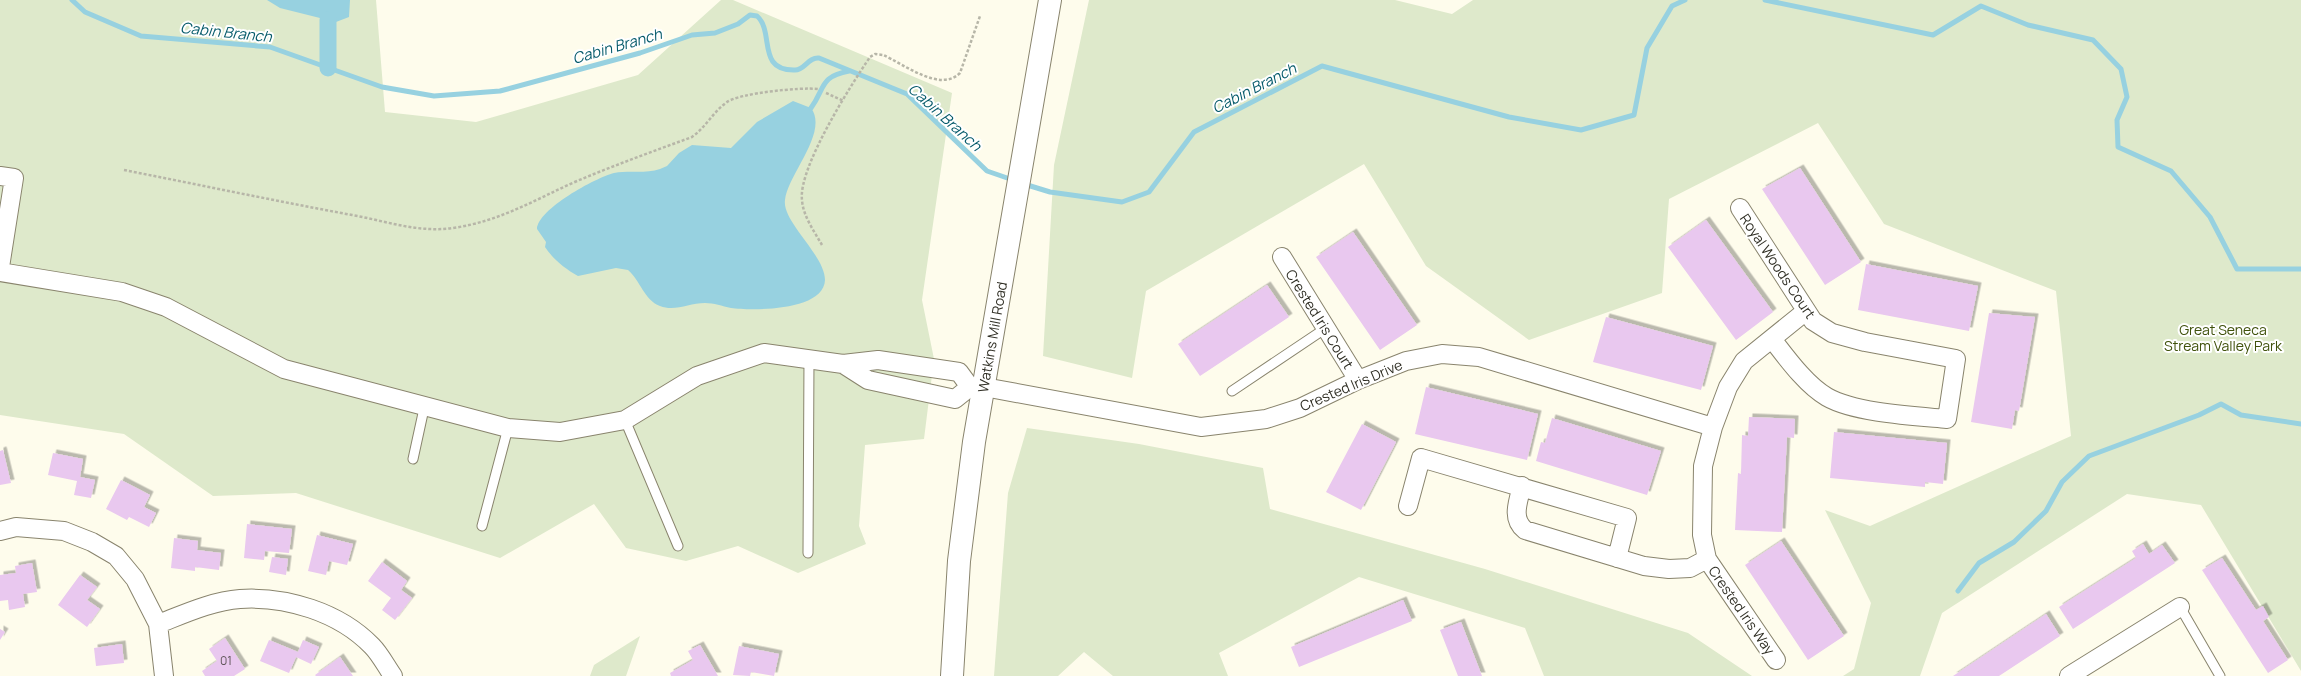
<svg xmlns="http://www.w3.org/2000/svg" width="2301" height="676" viewBox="0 0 2301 676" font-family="Manrope,sans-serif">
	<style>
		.green { fill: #dee9cb }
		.water { fill: #97d1e0 }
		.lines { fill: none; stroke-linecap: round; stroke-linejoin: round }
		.stream { stroke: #97d1e0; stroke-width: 5 }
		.canal { stroke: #97d1e0; stroke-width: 17 }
		.building { fill: #e9c8ef; filter: url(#shadow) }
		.service-casing { stroke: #89846d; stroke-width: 11 }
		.minor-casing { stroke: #89846d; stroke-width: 20 }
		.tertiary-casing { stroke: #89846d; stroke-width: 24 }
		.path { stroke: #b7b6a8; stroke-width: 2.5; stroke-dasharray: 3 2; stroke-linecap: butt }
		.service { stroke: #fff; stroke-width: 9 }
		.minor { stroke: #fff; stroke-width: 18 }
		.tertiary { stroke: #fff; stroke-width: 22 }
		.labels { text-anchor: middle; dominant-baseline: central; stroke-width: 4; stroke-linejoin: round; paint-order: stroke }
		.number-label { font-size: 12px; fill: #5e5558 }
		.street-label { font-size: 14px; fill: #302f25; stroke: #fff }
		.park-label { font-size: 14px; fill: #40520c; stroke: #fff }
		.water-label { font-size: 15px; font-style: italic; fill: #055a6a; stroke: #fff }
	</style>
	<defs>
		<filter id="shadow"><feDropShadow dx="3.5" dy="-3.5" stdDeviation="0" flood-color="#0004"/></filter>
	</defs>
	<rect width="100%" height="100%" fill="#fefcec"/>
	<path class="green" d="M0 0H376L385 112 476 122 638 75 721 0H733L952 93 922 300 934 359 924 439 865 445 859 526 866 544 798 573 738 546 686 561 626 548 594 504 500 558 296 493 213 496 124 434 0 415Z
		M1089 0H1395L1452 14 1473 0H2301V671L2201 505 2127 494 1942 613 1920 676H1843L1854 669 1871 603 1825 510 1870 526 2071 436 2056 291 1884 224 1818 123 1669 199 1662 293 1529 340 1426 266 1364 164 1146 291 1132 378 1043 356 1054 165Z
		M1027 428 1139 444 1263 468 1270 509 1485 569 1688 633 1752 676H1544L1525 628 1359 577 1219 653 1228 676H1113L1084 652 1058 676H994L1008 493Z
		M640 636 626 676H590L594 665Z"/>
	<path class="water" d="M267 0H350L349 17 336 22 280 8Z
		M793 101 811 108C829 132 788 174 785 200 782 222 825 255 825 280 824 311 753 311 731 308 722 306 714 303 705 303 689 303 675 312 660 306 644 300 640 280 628 270L616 268 578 276C565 269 552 258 545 247L546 242 537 229C538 209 595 178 614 173 629 170 646 174 660 169L667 166 679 153 692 145 731 148 757 122Z"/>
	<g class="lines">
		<path class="stream" d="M72 0 85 12 141 36 270 47 382 87 434 96 500 91 640 53 692 35 715 33 738 24 750 15 757 16C775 32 756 71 795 70 805 70 808 57 819 58L907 94 987 171 1013 180
			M1765 0 1933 35 1981 6 2028 25 2093 40 2121 69 2127 97 2117 120 2118 147 2171 171 2210 217 2237 269H2301
			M811 108C826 87 819 77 849 71
			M1024 184 1050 192 1122 202 1149 192 1194 132 1322 66 1509 117 1581 130 1634 115 1647 48 1672 6 1685 0
			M1958 591 1979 563 2014 542 2046 511 2062 482 2089 456 2199 415 2221 404 2241 415 2301 424"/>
		<path class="canal" d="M328 20V68"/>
	</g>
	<path class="building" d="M1800 168 1861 262 1825 285 1762 189Z
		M1706 220 1773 312 1736 340 1668 247Z
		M1353 232 1417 325 1380 350 1316 257Z
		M1866 264 1978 286 1969 331 1858 310Z
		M1267 285 1289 317 1200 376 1178 344Z
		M1989 313 2035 317 2019 411 2015 410 2012 429 1971 422Z
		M1606 317 1713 346 1701 390 1593 362Z
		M1426 387 1538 414 1527 460 1415 434Z
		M1749 417 1795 419 1794 438 1787 437 1782 532 1735 530 1738 473 1741 474 1742 435 1748 436Z
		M1552 418 1661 451 1647 495 1536 461 1541 442 1545 443Z
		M1362 424 1396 442 1361 510 1326 492Z
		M1834 432 1947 443 1943 484 1925 482V487L1830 478Z
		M3 450 11 483 0 485V451Z
		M53 453 83 459 80 477 95 480 91 498 74 495 77 481 48 475Z
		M121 480 150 495 144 507 156 513 149 527 129 517 127 520 106 509Z
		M247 524 292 529 289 553 265 551 264 560 244 558Z
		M317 535 353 544 347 565 329 561 326 575 308 571Z
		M174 538 198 541 197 550 221 553 219 570 195 567V571L171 568Z
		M1781 541 1844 636 1808 660 1745 565Z
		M2143 544 2149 554 2162 545 2175 563 2073 629 2059 607 2136 558 2132 551Z
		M272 557 288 559 286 575 269 572Z
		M2222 558 2256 610 2263 606 2269 617 2263 621 2288 660 2268 673 2202 570Z
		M382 562 407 581 401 590 412 598 395 620 382 610 391 598 368 581Z
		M32 563 37 592 23 594 25 607 9 610 8 600 0 601V575L16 573 15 566Z
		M80 575 97 587 87 600 100 609 87 627 58 605Z
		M1403 600 1412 621 1299 667 1291 647Z
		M2046 614 2060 636 1999 676H1953Z
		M1461 622 1482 676H1458L1440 630Z
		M0 629 5 632 0 640Z
		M225 638 245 669 234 676H205L202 671 217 661 209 649Z
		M269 640 298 652 303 640 319 647 311 664 296 657 289 673 260 661Z
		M122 644 124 663 96 666 94 648Z
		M700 645 718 676H671L670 673 693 660 688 651Z
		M739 646 779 654 774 676 751 672 750 676 733 675Z
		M340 657 353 676H316L315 675Z"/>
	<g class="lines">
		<defs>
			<path id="service" d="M1232 391 1326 328
				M625 420 678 546
				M413 459 425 404
				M482 526 508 428
				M808 553 809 358
				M2180 607 2220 676"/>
			<path id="minor" d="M0 176 14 178 0 267
				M1740 208 1813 321 1832 333 1865 342 1956 359 1947 419C1914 416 1855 413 1827 397 1806 385 1786 357 1772 339
				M1282 257 1358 380
				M0 272 122 292 166 307 284 369 508 428 560 432 625 420 697 376 764 353 843 364
				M970 387 959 372 878 360 843 364 868 380 955 399 970 387H984L1201 427 1266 419 1300 408 1358 380 1406 361 1442 354 1479 357 1713 427
				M1522 486C1518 502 1511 519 1525 530L1644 566 1669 569 1690 568 1707 559
				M1408 506 1421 458 1627 518 1617 558
				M0 531 16 527 64 531 92 542 116 556 135 579 158 624 164 676
				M158 624C184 614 212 601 240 599 286 596 339 612 372 646 380 654 386 666 393 676
				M1776 660 1707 559 1702 535 1703 466 1713 427 1728 387 1744 361 1806 311
				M2069 676 2180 607"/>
			<path id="tertiary" d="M952 676 959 561 974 442 1050 0"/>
		</defs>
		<use href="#service" class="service-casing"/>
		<use href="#minor" class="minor-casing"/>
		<use href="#tertiary" class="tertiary-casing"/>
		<path class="path" d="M826 93 844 101
			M124 170C200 185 276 201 352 215 386 221 418 233 453 228 501 221 534 200 577 181 615 165 654 151 692 137 706 127 713 112 727 102 740 93 801 87 818 89
			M822 245C814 231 803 216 802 200 798 168 851 85 870 57L875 54 883 55C904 64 940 93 960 73L980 16"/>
		<use href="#service" class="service"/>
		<use href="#minor" class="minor"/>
		<use href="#tertiary" class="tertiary"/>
	</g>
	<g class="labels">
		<g class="number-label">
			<text x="226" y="660">01</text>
		</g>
		<g class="street-label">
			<text transform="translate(1778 266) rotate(56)">Royal Woods Court</text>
			<text transform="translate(1320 319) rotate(58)">Crested Iris Court</text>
			<text transform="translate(992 337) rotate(-80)">Watkins Mill Road</text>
			<text transform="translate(1351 385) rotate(-23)">Crested Iris Drive</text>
			<text transform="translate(1742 610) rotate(55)">Crested Iris Way</text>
		</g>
		<g class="park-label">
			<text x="2223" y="329">Great Seneca<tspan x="2223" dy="16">Stream Valley Park</tspan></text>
		</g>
		<g class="water-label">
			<text transform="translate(226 32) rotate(6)">Cabin Branch</text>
			<text transform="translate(617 46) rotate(-16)">Cabin Branch</text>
			<text transform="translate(1254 88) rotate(-27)">Cabin Branch</text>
			<text transform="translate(945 117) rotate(42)">Cabin Branch</text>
		</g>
	</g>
</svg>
